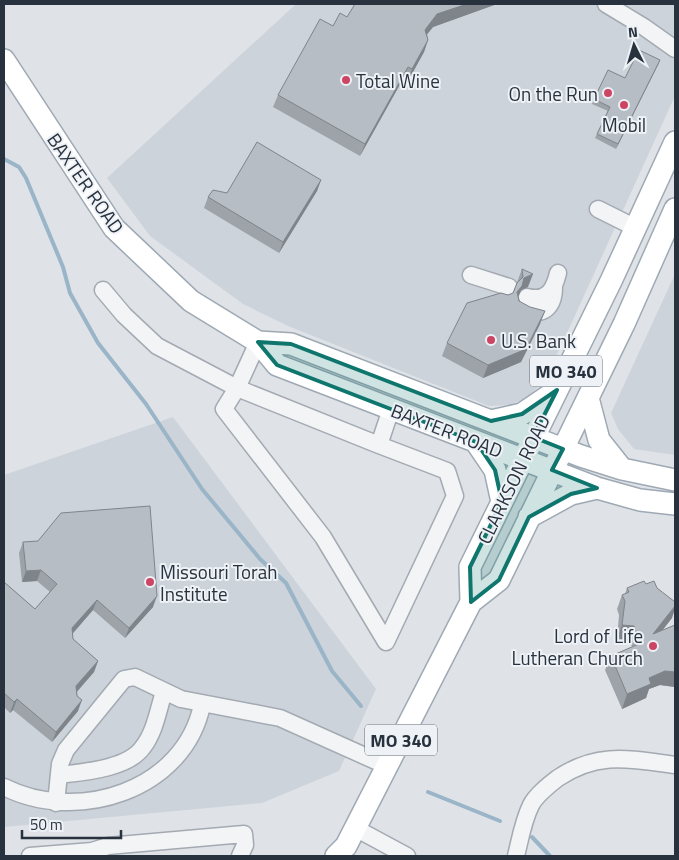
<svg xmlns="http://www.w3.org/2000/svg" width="679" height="860" viewBox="0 0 679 860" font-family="'Titillium Web',sans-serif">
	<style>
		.built { fill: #cdd3da }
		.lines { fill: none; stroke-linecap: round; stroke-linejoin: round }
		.stream { stroke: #9ab4c8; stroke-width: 4 }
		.minor-casing { stroke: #a4aab2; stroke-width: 19 }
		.major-casing { stroke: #9ea9b4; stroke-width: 24 }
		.minor { stroke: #f2f4f6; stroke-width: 16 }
		.major { stroke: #fff; stroke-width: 21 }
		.wall { fill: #9da3a9 }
		.shaded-wall { fill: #7f848a }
		.building { fill: #b6bdc5; stroke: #7f848a }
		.marked { fill: #0f766e; fill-opacity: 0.2; stroke: #0f766e; stroke-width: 4; stroke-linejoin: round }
		.poi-dot { fill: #cc4565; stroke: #eef2f6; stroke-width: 2 }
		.labels { text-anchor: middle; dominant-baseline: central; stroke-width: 4; stroke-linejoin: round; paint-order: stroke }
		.shield { fill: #eef2f6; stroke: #636c76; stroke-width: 1 }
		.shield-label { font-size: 18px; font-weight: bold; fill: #28323f }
		.poi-label { font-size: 19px; fill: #28323f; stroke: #eef2f6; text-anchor: start }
		.street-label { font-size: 19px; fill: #28323f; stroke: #eef2f6 }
	</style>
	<rect width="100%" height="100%" fill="#dfe3e8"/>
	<path class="built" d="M296 4H675V96L562 344 543 382 527 398 509 405 489 406 288 326 243 304 150 236 107 178Z
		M675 274V455L634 449 618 429 611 413Z
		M173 417 376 689 339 771 262 803 4 827V475Z"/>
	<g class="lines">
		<path class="stream" d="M4 159 19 167 26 178 63 267 70 293 98 343 146 404 202 489 260 559 286 583 332 671 361 706
			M428 792 500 821
			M532 837 550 856"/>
		<defs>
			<path id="minor" d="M606 4 644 27 675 49
				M598 209 636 228
				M471 275 509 287
				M103 290 124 315 157 346 237 388 224 409 323 537 386 642 455 496 447 471 379 445 391 409
				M527 297C547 302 554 290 558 273
				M523 309C543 318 554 307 554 287
				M258 342 237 388 379 445
				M59 775C83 772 128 769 143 747 155 732 158 710 164 692
				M4 787C77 824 184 791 202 705
				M56 803 60 764 66 750 124 679 135 677 181 699 280 718 387 766
				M355 828 407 856
				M92 851 108 846 244 834 245 845 240 856
				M30 856 92 851 93 856
				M516 856C520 840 523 821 531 805 536 795 549 785 558 778 598 751 630 759 675 765"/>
			<path id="major" d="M4 60 114 228 191 301 258 342 277 365 597 488 640 500 675 504
				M258 342 291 344 581 456 622 469 675 480
				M588 398 599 440 622 469
				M491 421 522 414 553 393
				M476 442 495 470 502 502
				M529 517 571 494 597 488
				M471 602 470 567 611 281 675 142
				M336 856 346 846 471 602 499 580 624 324 675 209"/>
		</defs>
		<use href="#minor" class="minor-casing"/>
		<use href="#major" class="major-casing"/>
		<use href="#minor" class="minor"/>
		<use href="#major" class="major"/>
	</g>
	<path class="wall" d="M355 4H497L433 27 427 34 428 40 424 52 408 81 403 79 360 156 273 107 278 95 333 26 347 17Z
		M660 60 616 149 595 138 608 111 592 104 594 99 625 78Z
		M321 180 317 191 279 253 204 208 208 197 227 193Z
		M522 269 528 287 521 290 518 298 519 301 540 324 521 362 483 378 442 356 447 343 508 295 513 293Z
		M23 542 153 607 125 638 93 610 72 634 73 639 98 661 94 672 77 692 78 711 52 742 13 710 10 713 4 707V582L35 609 50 592 37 581 22 582 19 553Z
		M646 584 672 618 662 631 675 625V687L660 685 649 689 646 698 622 709 605 670 611 656 632 647 629 640 617 639 619 615 617 609 622 595 625 594 627 588Z"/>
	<path class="shaded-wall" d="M467 4H497L433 27 421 42 425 30 437 14Z
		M428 40 424 52 408 81 412 69Z
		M660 60 658 65 616 149 618 144Z
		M408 67 403 79 360 156 365 144Z
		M321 180 317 191 279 253 283 242Z
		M533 274 528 287 521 290 517 299V292L524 278Z
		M545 311 540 324 521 362 483 378 488 365Z
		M41 570 37 581 22 582 26 571Z
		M157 596 153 607 125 638 129 628Z
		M97 600 93 610 68 639 72 628Z
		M675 606V609L672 618 648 648 653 634Z
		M622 625 634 626 629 640 617 639Z
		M98 661 94 672 72 697 76 686Z
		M665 671 675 672V687L660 685 649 689 646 698 622 709 627 694 649 678Z
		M17 699 13 710 10 713 14 702Z
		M82 700 78 711 52 742 56 732Z"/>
	<path class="building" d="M355 4H467L437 14 425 30 428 40 412 69 408 67 365 144 278 95 320 19 333 26 340 13 347 17Z
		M639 50 660 60 618 144 597 134 610 107 594 99 608 70 625 78Z
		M257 142 321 180 283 242 208 197 213 190 227 193Z
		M522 269 533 274 524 278 522 286 517 292 519 301 530 307 545 311 526 349 488 365 447 343 467 303 501 293 508 295 513 293 517 283 523 277Z
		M150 506 157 596 129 628 97 600 72 628 73 639 98 661 76 686 77 696 82 700 56 732 17 699 14 702 4 693V582L35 609 57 584 41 570 26 571 23 542 38 541 61 513Z
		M644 581 646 584 654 581 657 588 675 602V606L653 634 675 625V672L665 671 649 678 651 684 627 694 611 656 641 643 634 626 622 625 625 601 622 595 629 592 627 588Z"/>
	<path class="marked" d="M258 342 291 344 491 421 522 414 557 390 533 437 563 449 552 470 597 488 571 494 529 517 499 580 471 602 470 567 502 502 495 470 476 442 277 365Z"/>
	<g class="poi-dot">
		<circle cx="346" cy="80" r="5"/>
		<circle cx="608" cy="93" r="5"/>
		<circle cx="624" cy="105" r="5"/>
		<circle cx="491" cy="340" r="5"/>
		<circle cx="150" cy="582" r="5"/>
		<circle cx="653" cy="646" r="5"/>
	</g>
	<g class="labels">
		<g class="shield">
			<rect x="530" y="355.5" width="72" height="31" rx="4"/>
			<rect x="365" y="724.5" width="72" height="31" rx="4"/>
		</g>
		<g class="shield-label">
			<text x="566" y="371">MO 340</text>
			<text x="401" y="740">MO 340</text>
		</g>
		<g class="poi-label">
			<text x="356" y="80">Total Wine</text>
			<text x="598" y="93" text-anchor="end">On the Run</text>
			<text x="624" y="124" text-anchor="middle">Mobil</text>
			<text x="501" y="340">U.S. Bank</text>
			<text x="160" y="571">Missouri Torah<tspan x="160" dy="22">Institute</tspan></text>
			<text x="643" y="635" text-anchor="end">Lord of Life<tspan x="643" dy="22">Lutheran Church</tspan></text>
		</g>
		<g class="street-label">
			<text transform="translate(86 183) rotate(55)">BAXTER ROAD</text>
			<text transform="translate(447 430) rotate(21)">BAXTER ROAD</text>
			<text transform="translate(513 479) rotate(-64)">CLARKSON ROAD</text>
		</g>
	</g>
	<rect width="679" height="860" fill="none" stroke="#28323f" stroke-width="10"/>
	<g transform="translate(634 45) rotate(355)" stroke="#eef2f6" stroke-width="4" paint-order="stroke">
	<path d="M0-4L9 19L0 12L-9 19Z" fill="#28323f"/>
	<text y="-8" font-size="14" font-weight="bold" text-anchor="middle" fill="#28323f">N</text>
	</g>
	<path d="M22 830v8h99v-8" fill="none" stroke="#28323f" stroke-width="2.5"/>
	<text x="30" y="830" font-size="15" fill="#28323f" stroke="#eef2f6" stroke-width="4" paint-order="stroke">50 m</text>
</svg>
